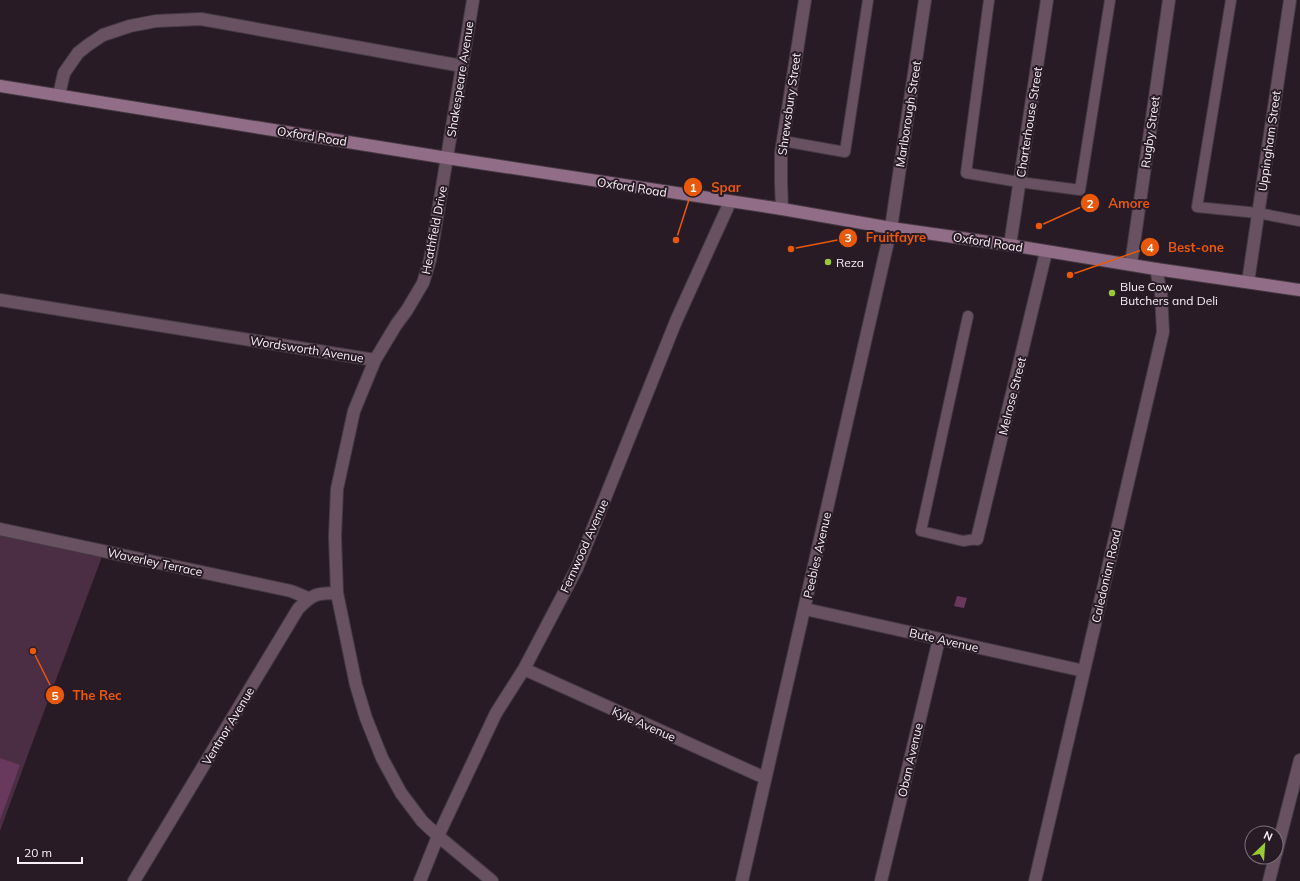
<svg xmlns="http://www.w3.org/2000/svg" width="1300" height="881" viewBox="0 0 1300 881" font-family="Mulish,sans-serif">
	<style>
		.green { fill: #4b2e44 }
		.building { fill: #69385d }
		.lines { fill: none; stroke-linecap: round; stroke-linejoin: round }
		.lane-casing { stroke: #453942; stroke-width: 12 }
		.street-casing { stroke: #453942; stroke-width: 14 }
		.secondary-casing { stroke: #453942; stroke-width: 14 }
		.lane { stroke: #685262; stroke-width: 10 }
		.street { stroke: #685262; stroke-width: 12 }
		.secondary { stroke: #926d88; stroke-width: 12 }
		.poi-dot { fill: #9acb35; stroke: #281b25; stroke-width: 1.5 }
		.labels { text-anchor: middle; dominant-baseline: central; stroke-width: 4; stroke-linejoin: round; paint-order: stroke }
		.street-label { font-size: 12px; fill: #f9eff6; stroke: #281b25 }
		.poi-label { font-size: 12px; fill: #f9eff6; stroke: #281b25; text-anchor: start }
		.leader { fill: none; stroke: #e8590c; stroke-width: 1.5 }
		.callout-dot { fill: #e8590c; stroke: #281b25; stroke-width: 1.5 }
		.mark-label { font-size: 12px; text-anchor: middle; font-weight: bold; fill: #fff }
		.callout-label { font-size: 13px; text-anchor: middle; font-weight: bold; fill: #e8590c; stroke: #281b25; stroke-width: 4; stroke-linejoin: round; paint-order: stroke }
	</style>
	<rect width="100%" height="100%" fill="#281b25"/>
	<path class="green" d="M0 532 103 554 30 749 0 831Z"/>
	<path class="building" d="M957 596 967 598 964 608 954 606Z
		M0 758 20 765 0 820Z"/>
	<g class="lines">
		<defs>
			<path id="lane" d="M989 0 966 173 1019 182 1080 190 1110 0
				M1231 0 1197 207 1258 213 1300 221
				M783 141 845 152 868 0
				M968 316 921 531 963 541 977 539"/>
			<path id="street" d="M473 0 430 260 423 283 407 310 396 325 375 360 354 411 337 489 335 537 337 593 356 685 366 718 382 758 401 793 422 821 438 836 492 881
				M59 95 64 73 78 53 88 45 103 35 130 26 156 21 201 19 462 66
				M782 209 781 183V153L805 0
				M1010 245 1047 0
				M1131 264 1169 0
				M1248 282 1290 0
				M0 300 375 360
				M0 529 291 591 308 598
				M977 539 1046 252
				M805 609 1084 671
				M524 669 765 778
				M1276 854 1300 760
				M134 881 298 609C312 594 317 593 337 593
				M420 881 438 836 496 713 524 669 577 568 676 321 730 202
				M742 881 891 228 925 0
				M881 881 939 639
				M1035 881 1163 332 1161 293 1156 269
				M1269 881 1275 857"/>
			<path id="secondary" d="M0 86 447 158 782 209 891 228 1010 245 1156 269 1300 290"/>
		</defs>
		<use href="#lane" class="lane-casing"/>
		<use href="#street" class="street-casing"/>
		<use href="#secondary" class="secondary-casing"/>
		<use href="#lane" class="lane"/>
		<use href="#street" class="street"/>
		<use href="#secondary" class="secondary"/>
	</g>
	<g class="poi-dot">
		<circle cx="828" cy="262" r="4"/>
		<circle cx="1112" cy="293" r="4"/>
	</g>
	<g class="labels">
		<g class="street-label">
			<text transform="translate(460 79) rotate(-81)">Shakespeare Avenue</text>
			<text transform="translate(789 104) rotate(-82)">Shrewsbury Street</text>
			<text transform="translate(908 114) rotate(-81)">Marlborough Street</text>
			<text transform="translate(1029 122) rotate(-81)">Charterhouse Street</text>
			<text transform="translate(1150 132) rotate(-82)">Rugby Street</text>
			<text transform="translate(312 136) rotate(9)">Oxford Road</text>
			<text transform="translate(1269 141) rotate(-82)">Uppingham Street</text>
			<text transform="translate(632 187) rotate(9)">Oxford Road</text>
			<text transform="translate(434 230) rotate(-79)">Heathfield Drive</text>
			<text transform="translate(988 242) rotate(9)">Oxford Road</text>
			<text transform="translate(307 349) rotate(9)">Wordsworth Avenue</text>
			<text transform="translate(1012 396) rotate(-76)">Melrose Street</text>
			<text transform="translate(584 546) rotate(-66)">Fernwood Avenue</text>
			<text transform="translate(817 555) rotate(-77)">Peebles Avenue</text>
			<text transform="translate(155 562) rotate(12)">Waverley Terrace</text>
			<text transform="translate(1106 576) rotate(-77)">Caledonian Road</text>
			<text transform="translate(944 640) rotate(13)">Bute Avenue</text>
			<text transform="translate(644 724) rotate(24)">Kyle Avenue</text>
			<text transform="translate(228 726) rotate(-59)">Ventnor Avenue</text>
			<text transform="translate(910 760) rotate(-77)">Oban Avenue</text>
		</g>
		<g class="poi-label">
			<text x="836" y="262">Reza</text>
			<text x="1120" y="286">Blue Cow<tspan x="1120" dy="14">Butchers and Deli</tspan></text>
		</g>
	</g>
	<path class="leader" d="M676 240L693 187M1039 226L1090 203M791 249L848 238M1070 275L1150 247M33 651L55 695"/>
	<g class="callout-dot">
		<circle cx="676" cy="240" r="4"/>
		<circle cx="1039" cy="226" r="4"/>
		<circle cx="791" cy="249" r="4"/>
		<circle cx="1070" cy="275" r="4"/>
		<circle cx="33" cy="651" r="4"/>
		<circle cx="693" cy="187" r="10"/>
		<circle cx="1090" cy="203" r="10"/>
		<circle cx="848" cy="238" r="10"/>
		<circle cx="1150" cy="247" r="10"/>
		<circle cx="55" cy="695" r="10"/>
	</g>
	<g class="mark-label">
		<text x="693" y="192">1</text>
		<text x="1090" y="208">2</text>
		<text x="848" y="242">3</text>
		<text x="1150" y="252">4</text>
		<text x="55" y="700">5</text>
	</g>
	<g class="callout-label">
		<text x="726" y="192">Spar</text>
		<text x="1129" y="208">Amore</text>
		<text x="896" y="242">Fruitfayre</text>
		<text x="1196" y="252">Best-one</text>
		<text x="97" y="700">The Rec</text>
	</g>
	<g transform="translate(1264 845) rotate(25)"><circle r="19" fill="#281b25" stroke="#7c7079"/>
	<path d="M0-3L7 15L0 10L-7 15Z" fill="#9acb35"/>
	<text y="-6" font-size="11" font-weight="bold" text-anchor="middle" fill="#f9eff6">N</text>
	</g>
	<path d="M18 857v6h64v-6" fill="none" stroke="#f9eff6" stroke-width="2"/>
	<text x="24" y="857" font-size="12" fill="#f9eff6" stroke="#281b25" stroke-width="3" paint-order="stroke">20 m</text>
</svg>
